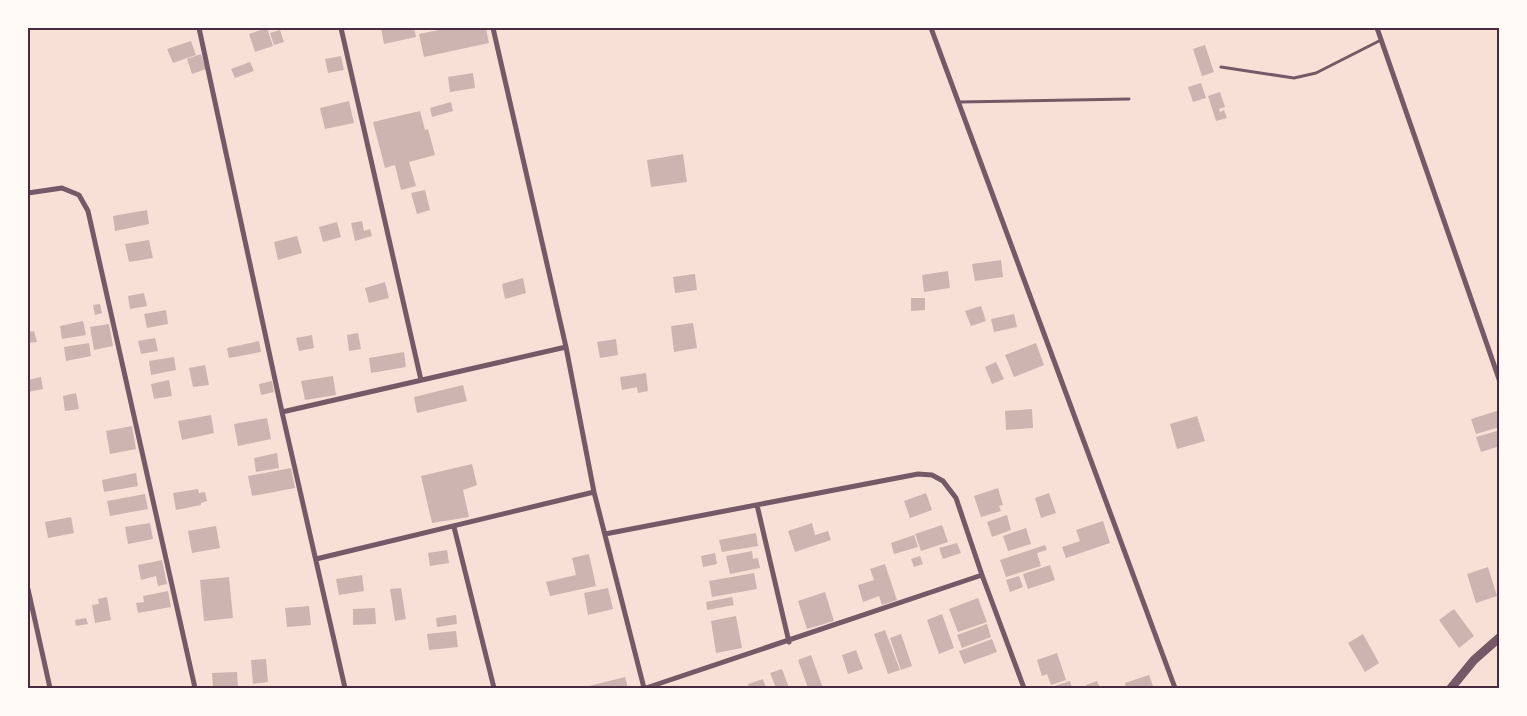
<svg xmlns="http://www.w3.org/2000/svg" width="1527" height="716" viewBox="0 0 1527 716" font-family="'Noto Sans',sans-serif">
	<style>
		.building { fill: #ccb4b1 }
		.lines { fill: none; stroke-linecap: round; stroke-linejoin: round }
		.service { stroke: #755966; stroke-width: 3 }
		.minor { stroke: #755966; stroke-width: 5 }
		.tertiary { stroke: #755966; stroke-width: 9 }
		.neatline { fill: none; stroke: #4a2c40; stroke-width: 2 }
	</style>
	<rect width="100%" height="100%" fill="#f7e1d7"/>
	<path class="building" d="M267 28 273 46 255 52 249 34Z
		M381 28H414L416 37 384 44Z
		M449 28H486L489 43 424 57 419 34Z
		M280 30 284 42 274 45 270 33Z
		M191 41 196 55 173 63 167 49Z
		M1205 45 1214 72 1202 76 1193 49Z
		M201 54 206 69 192 74 187 59Z
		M341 56 344 70 328 73 325 59Z
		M250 62 254 71 235 78 231 69Z
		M473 73 475 88 450 92 448 77Z
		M1201 83 1206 98 1193 102 1188 87Z
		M1220 92 1225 107 1219 109 1220 112 1224 110 1227 118 1216 121 1208 96Z
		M349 101 354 123 325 129 320 108Z
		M451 102 453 111 432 117 430 108Z
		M420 111 425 130 428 129 435 155 409 162 416 186 401 190 395 165 385 168 373 122Z
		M683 154 687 182 651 187 647 160Z
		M425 190 430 210 417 214 411 193Z
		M147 210 149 224 115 231 113 216Z
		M362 221 364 231 370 229 372 236 355 241 351 223Z
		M337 222 341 237 323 242 319 227Z
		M297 236 302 253 278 260 274 242Z
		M149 240 153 258 129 262 125 244Z
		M1001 260 1003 277 975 281 972 264Z
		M948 271 950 288 924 292 922 275Z
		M695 274 697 290 675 293 673 277Z
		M523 278 526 293 505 299 502 284Z
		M385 282 389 298 369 303 365 288Z
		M144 293 147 306 130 309 128 296Z
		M911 298H925V310L911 311Z
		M100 304 102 313 95 315 93 305Z
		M981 306 986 321 971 326 965 311Z
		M166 310 168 324 147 328 144 314Z
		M1014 314 1017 327 994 332 991 319Z
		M83 321 86 335 62 339 60 326Z
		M693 323 697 348 674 352 671 326Z
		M109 324 113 346 94 350 90 327Z
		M34 331 37 342 28 343V332Z
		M358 333 361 349 349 351 347 335Z
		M312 335 314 348 299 351 296 338Z
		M155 338 158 351 141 354 138 341Z
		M616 339 618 355 600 358 597 342Z
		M259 341 261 352 229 358 227 348Z
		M89 343 91 356 66 361 64 347Z
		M1036 343 1044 365 1014 377 1005 355Z
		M404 352 406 367 371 373 369 358Z
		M174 357 176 370 151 375 149 361Z
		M996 362 1004 379 992 384 985 367Z
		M205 365 209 385 193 387 189 368Z
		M646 373 648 391 638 393 637 387 622 390 620 377Z
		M333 376 336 395 305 400 301 381Z
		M41 377 43 389 28 392V380Z
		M169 380 172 396 154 399 151 384Z
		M272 381 274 392 261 395 259 384Z
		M463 385 467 401 417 413 414 397Z
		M76 393 79 409 65 411 63 396Z
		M1032 409 1033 428 1006 430 1005 411Z
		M1497 411 1500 427 1476 434 1471 419Z
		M211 415 214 433 182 440 178 421Z
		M1197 416 1205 441 1177 449 1170 424Z
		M267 418 271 439 238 446 234 424Z
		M132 426 136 449 110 454 106 431Z
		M1497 431 1500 446 1481 452 1476 437Z
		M277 453 279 468 256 472 254 458Z
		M472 464 477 485 463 490 469 517 432 523 421 476Z
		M291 468 295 488 252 496 248 476Z
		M136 473 138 486 104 492 102 480Z
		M998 488 1003 505 999 506 1001 511 981 517 974 496Z
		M198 489 199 493 205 492 207 501 201 503V505L176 510 173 493Z
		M926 493 932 510 910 518 904 501Z
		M1049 493 1056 513 1041 518 1035 498Z
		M145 494 148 509 110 516 107 501Z
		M1007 515 1011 530 992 537 987 522Z
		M71 517 74 533 48 538 45 522Z
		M1103 521 1110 543 1066 558 1062 547 1080 541 1076 530Z
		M150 523 153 539 128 544 125 527Z
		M812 523 815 535 828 531 831 540 795 552 788 531Z
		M942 525 948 542 921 551 915 534Z
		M216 526 220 548 192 553 188 531Z
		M1026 528 1031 544 1008 551 1003 536Z
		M756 533 758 546 722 552 719 540Z
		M914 535 918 547 894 554 891 543Z
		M957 543 961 553 943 559 939 548Z
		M1045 545 1047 550 1037 553 1041 566 1006 577 1000 560Z
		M447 550 449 563 430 566 428 553Z
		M752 551 753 559 758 558 760 568 730 574 726 556Z
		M715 553 717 564 703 567 701 556Z
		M589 554 596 586 550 596 546 582 576 575 572 558Z
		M920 556 923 564 914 567 911 559Z
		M162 560 167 584 158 586 156 576 141 580 138 565Z
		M885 564 897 600 882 605 879 596 863 602 858 585 874 580 870 569Z
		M1050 565 1055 580 1028 589 1023 574Z
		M1488 567 1497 596 1476 603 1467 574Z
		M754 573 757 589 712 597 709 581Z
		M362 575 364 591 339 595 336 579Z
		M1019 576 1023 587 1010 592 1006 580Z
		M229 577 233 618 204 621 200 580Z
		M401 588 406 619 395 621 390 589Z
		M608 588 613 609 588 615 584 593Z
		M168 591 171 607 138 613 136 603 144 602 143 596Z
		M825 592 834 621 807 629 798 601Z
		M107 597 111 620 95 623 92 605 99 604 98 599Z
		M732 597 734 605 707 610 706 602Z
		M978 598 987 622 958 632 949 609Z
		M309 606 311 625 287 627 285 608Z
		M375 608 376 624 353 625V609Z
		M1454 609 1474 636 1459 648 1439 620Z
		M942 614 954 648 939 654 927 620Z
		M456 615 457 624 437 627 436 618Z
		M736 616 742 648 716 653 711 621Z
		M86 618 88 624 76 626 75 620Z
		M987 624 991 637 962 648 957 635Z
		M885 630 900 670 888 674 874 634Z
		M456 631 458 647 429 650 427 634Z
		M901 634 912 666 901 670 890 638Z
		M1363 634 1379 663 1365 672 1348 643Z
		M992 639 997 652 964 664 959 651Z
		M856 650 863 669 848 674 842 655Z
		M1057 653 1066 680 1051 685 1047 674 1042 676 1037 660Z
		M811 655 823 688H808L798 660Z
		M266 659 268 682 253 684 251 660Z
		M782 669 789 688H776L770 673Z
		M237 672 238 688H213L212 673Z
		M1149 675 1153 686 1146 688H1126L1125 683Z
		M625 677 628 688H581Z
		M763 679 766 688H749L748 684Z
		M1070 681 1072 688H1049Z
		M1097 681 1100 688H1087L1086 685Z"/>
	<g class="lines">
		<path class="service" d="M1221 67 1294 78 1316 73 1381 40
			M959 102 1129 99"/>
		<path class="minor" d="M199 28 282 412 345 688
			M341 28 421 380
			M493 28 566 347 594 492 644 688
			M931 28 1175 688
			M1377 28 1500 382
			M28 193 62 188 79 195 88 211 195 688
			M282 412 566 347
			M757 505 789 642
			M454 527 494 688
			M605 534 918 474 932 475 943 481 956 498 982 575 1024 688
			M316 559 594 492
			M28 589 50 688
			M646 688 982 575"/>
		<path class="tertiary" d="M1451 688 1474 660 1500 637"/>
	</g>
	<rect width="1527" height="716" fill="none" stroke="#fffaf5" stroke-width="58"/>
	<rect x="29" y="29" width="1469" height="658" class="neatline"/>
</svg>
